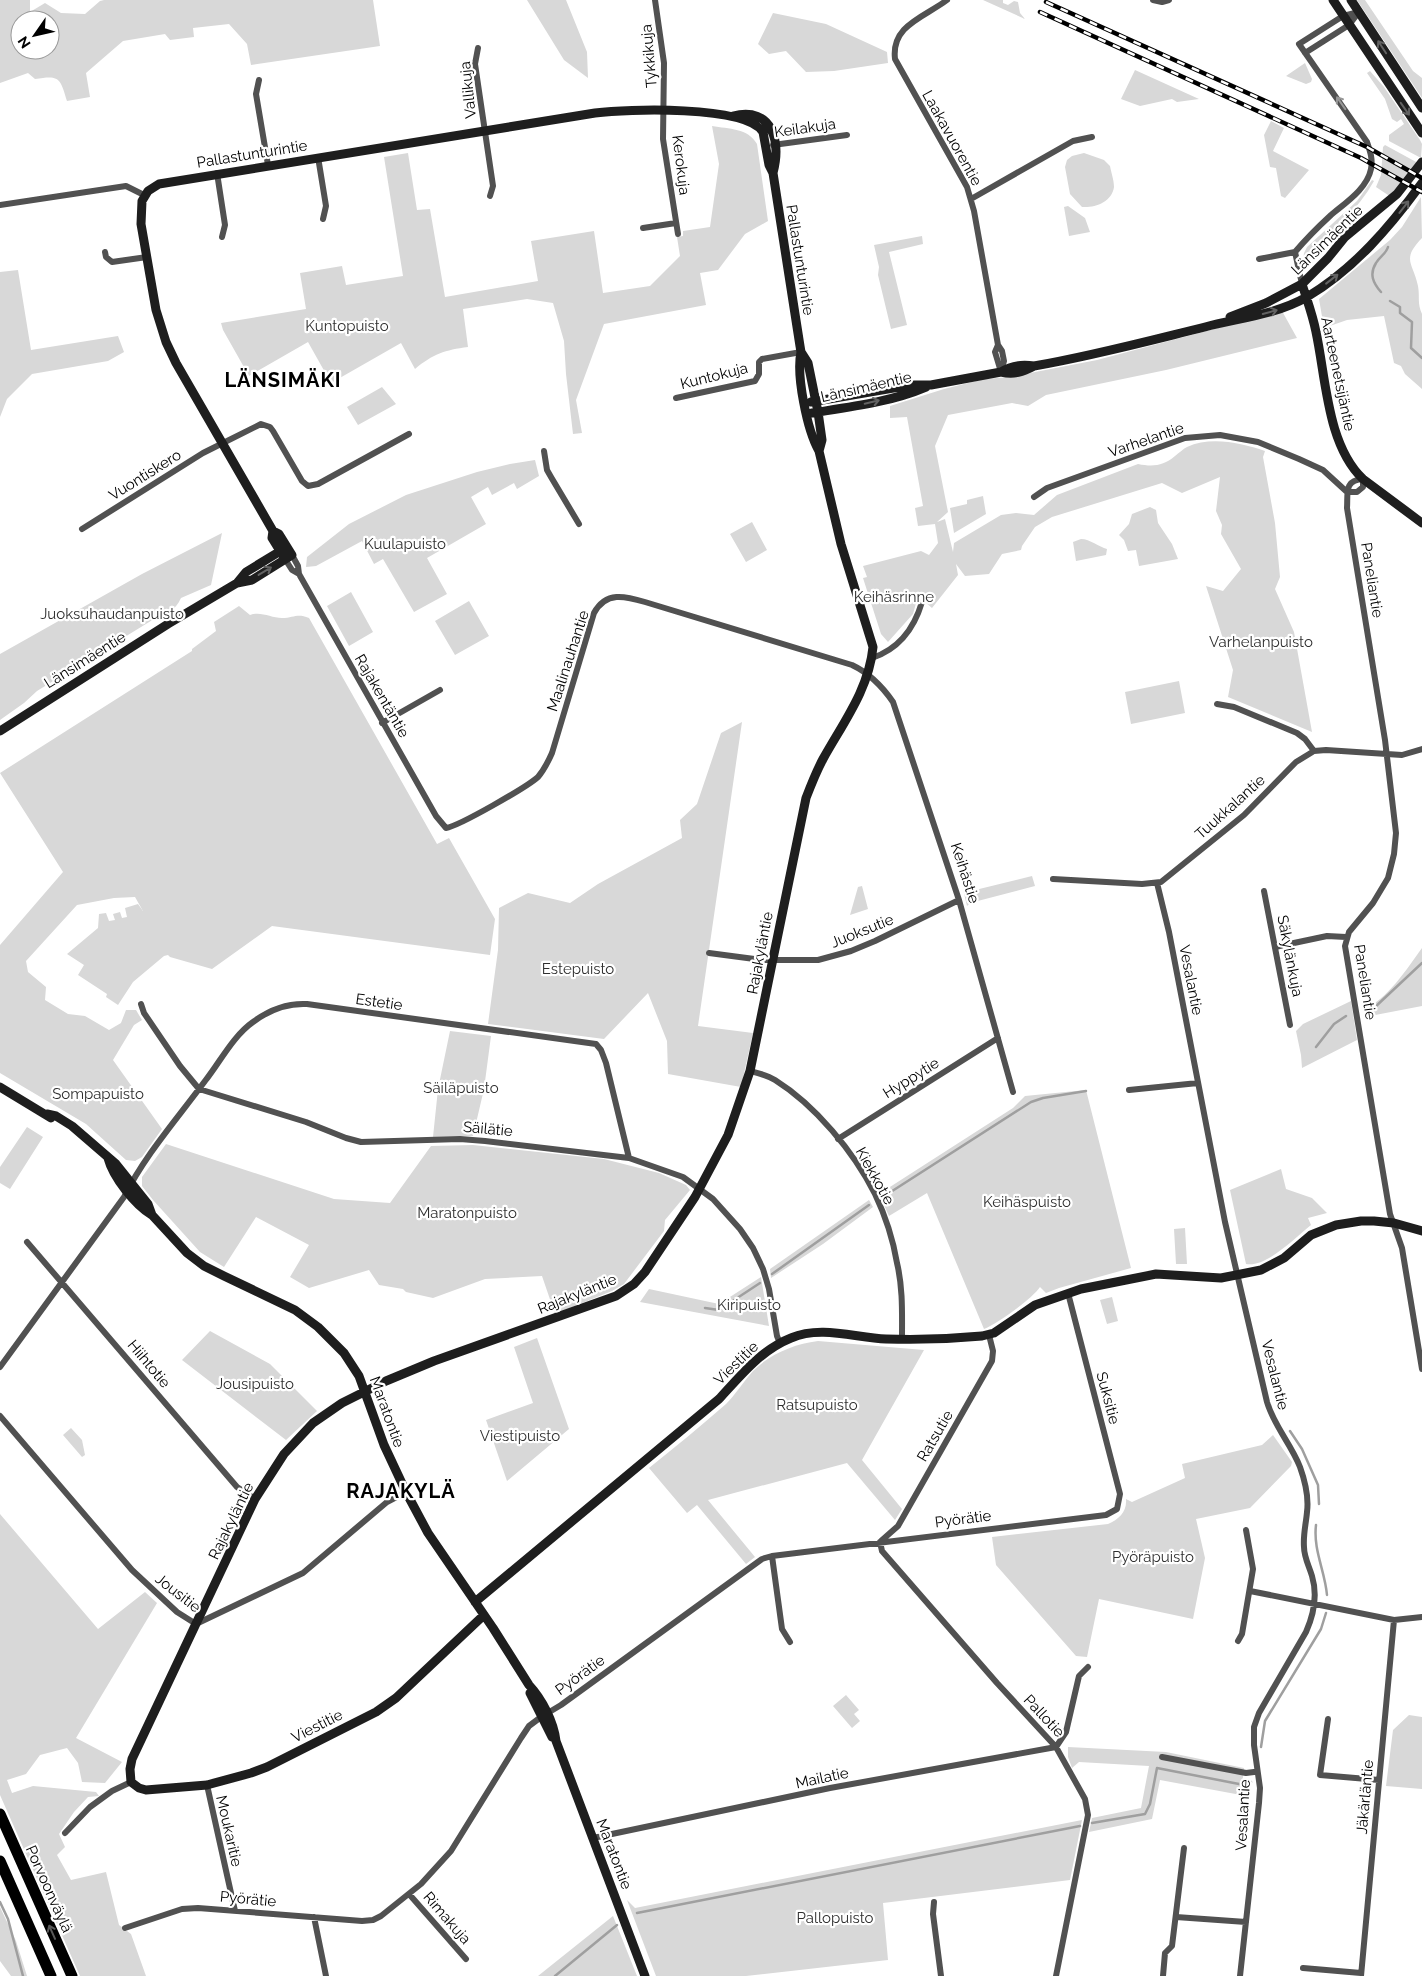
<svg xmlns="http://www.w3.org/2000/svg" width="1422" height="1976" viewBox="0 0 1422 1976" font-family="Raleway,sans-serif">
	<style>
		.green { fill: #d8d8d8; fill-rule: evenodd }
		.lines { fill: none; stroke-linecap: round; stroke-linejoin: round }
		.stream { stroke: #9f9f9f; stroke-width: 2.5 }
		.street { stroke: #515151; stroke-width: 6 }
		.secondary { stroke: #1e1e1e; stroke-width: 9 }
		.highway { stroke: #000; stroke-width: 11 }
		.rail-casing { stroke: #000; stroke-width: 4.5 }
		.rail { stroke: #fff; stroke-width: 2.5; stroke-dasharray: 8; stroke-linecap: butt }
		.oneway { stroke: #626262 }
		.oneway2 { stroke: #979797 }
		.oneway3 { stroke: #595959 }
		.labels { text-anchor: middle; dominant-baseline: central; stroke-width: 4.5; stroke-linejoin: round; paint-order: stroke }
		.street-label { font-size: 15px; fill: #000; stroke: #fff }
		.park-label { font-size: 15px; fill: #2f2f2f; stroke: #fff }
		.district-label { font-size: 20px; font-weight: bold; letter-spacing: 1px; fill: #000; stroke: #fff }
	</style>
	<rect width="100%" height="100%" fill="#fff"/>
	<path class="green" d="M0 0H30V12L45 3 61 13 85 14 100 1 104 0H373L380 46 251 65 247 44 229 24 193 28 194 37 170 40 165 34 123 41 86 73 90 97 67 101C60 77 59 75 35 79L28 73 0 83ZM20 20H50V50H20Z
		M527 0H566L587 52 588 78 564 60Z
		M983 0H1003V3L1008 5 1014 1 1018 2 1020 13 1025 19Z
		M1357 0H1365L1413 71 1422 78V98Z
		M773 13 826 24 887 52 888 63 834 71 806 72 786 51 769 54 758 44Z
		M1305 63 1312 79 1311 82 1306 84 1286 76Z
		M1135 70 1199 99 1177 102 1172 99 1140 106 1121 99Z
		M1370 71 1384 87 1420 140 1422 144 1421 158 1389 141V135L1404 124 1401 119 1397 122 1392 119 1385 99 1367 73Z
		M1271 121 1284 128 1273 151 1309 170 1285 198 1281 196 1276 168 1270 167 1264 135Z
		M712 126C729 129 748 128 757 144L768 221 745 234 718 270 700 273 706 305 604 324 576 400 582 433 573 434 566 374 564 341 553 303 527 299 463 309 468 347C445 350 433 354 415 369L401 343 331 383 308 342 249 376 223 330 221 323 306 309 300 273 342 266 346 285 403 276 384 157 408 153 417 210 430 209 445 297 538 281 531 241 594 231 603 293 650 286 680 256 677 237 683 236V231L710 227 719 164Z
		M1385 145 1418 163 1391 197 1376 187 1381 175 1383 147Z
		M1084 153 1104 160 1110 166C1111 172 1114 180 1114 187 1112 202 1095 208 1082 207L1070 194 1065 167 1067 160 1072 156Z
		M1372 180 1374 181C1358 210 1333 230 1311 255L1303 260 1304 253 1307 247 1357 201Z
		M1421 197 1422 238C1401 260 1413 262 1418 286 1420 297 1417 303 1422 314V389L1405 374 1401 366 1394 363 1384 316 1347 320 1324 328 1319 299 1390 240 1402 227Z
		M1068 206 1085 218 1090 232 1069 236 1064 207Z
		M922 236 923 244 889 252 907 325 891 329 878 275 879 267 874 245Z
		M18 270 31 350 118 336 124 352 108 361 32 374 7 399 0 417V272Z
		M1282 311 1297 338 1166 370 1046 395 1028 406 1012 403 948 415 935 446 948 512 937 522 945 519 953 552 954 543 1001 515 1016 513 1034 515 1057 495 1138 464C1153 467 1163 466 1175 456 1179 453 1183 449 1187 447 1211 436 1241 443 1265 451L1263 457 1275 523 1280 577 1275 589 1294 632 1312 732 1228 697 1233 670 1206 586 1223 591 1241 569 1221 534 1222 525 1216 511 1220 477 1182 493 1162 483 1052 517 1035 527 1022 546 1021 550 1002 554 989 574 965 576 956 564 958 575 932 608 918 596 913 614 888 642 881 634 863 578 867 577 863 566 921 551 929 555 938 543 935 524 918 526 915 508 923 506 907 417 890 418V406L944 389 984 379 1010 377 1097 360Z
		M382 387 396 404 358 425 347 407Z
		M535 460 539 476 517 489 514 483 492 495 488 487 471 497 486 524 427 558 447 594 414 612 383 559 374 564 362 541 316 566 306 567 307 557 349 524 406 495 477 472 510 464Z
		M983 496 986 514 954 533 950 508 967 504V500Z
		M1150 507 1156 510 1158 523 1172 544 1178 559 1139 566 1136 550 1128 551 1124 540 1119 535 1129 524 1132 514Z
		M752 522 767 550 746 562 730 534Z
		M222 533 211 585 181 598C175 611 167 614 154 619L37 691 24 703 0 720V654L142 574Z
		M1081 539C1090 539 1099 547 1107 549L1106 555 1076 561 1073 542Z
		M351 592 373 632 349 646 327 606Z
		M469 601 489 636 455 655 435 621Z
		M239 606 250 615C261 611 271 618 282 618 294 618 297 613 309 618L437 844 449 838 495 919 490 955 272 926 212 969 170 957 168 955 164 956 133 982 118 1005 106 997 107 994 78 975 84 965 67 954 98 928 99 914 106 913 109 921 115 920 113 914 120 912 122 918 127 917 125 908 138 904 143 911 135 897 114 898 77 905 26 961 28 972 46 987 45 1000 68 1014 85 1016 109 1030 121 1023 126 1010H136L142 1020 134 1025 113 1060 162 1129 142 1157 135 1161 126 1160 86 1124 0 1073V945L63 872 0 773 192 651V649L216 631 214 622Z
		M1179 681 1185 713 1131 724 1125 692Z
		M742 722 698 1026 753 1033 741 1087 668 1074 667 1041 648 993 604 1039 488 1024 498 950 499 908 528 893 570 903 598 884 682 838 680 820 697 804 721 733Z
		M1032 876 1035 886 970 903 967 906 963 889 967 892Z
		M862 886 868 909 850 915 858 887Z
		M1422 948V1006L1370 1016 1365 1020 1364 1008C1385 1003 1409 966 1422 948Z
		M1351 1001 1357 1040 1302 1068 1301 1055 1296 1031 1303 1024Z
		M450 1031 491 1036 484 1089 473 1136 433 1137 438 1089Z
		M1086 1090 1131 1268 1059 1288 1046 1293 1040 1287C1032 1299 997 1324 984 1329L927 1193 889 1216 879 1194 1013 1108 1025 1096Z
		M27 1127 43 1137 10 1189 0 1183V1167Z
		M166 1144 334 1199 390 1203 431 1146 473 1145 604 1159 659 1173 686 1185 690 1190 665 1220 664 1231 624 1284 612 1291 555 1314 542 1276 485 1279 433 1298 406 1292 403 1289 379 1285 369 1270 309 1288 290 1277 309 1245 256 1217 224 1267 200 1252 153 1200 142 1186V1177Z
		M1281 1169 1286 1189 1312 1198 1327 1213 1308 1218 1311 1225C1296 1237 1266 1268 1246 1264L1230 1190Z
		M869 1200 873 1207 823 1244 771 1278 770 1269Z
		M1185 1228 1187 1264H1176L1174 1229Z
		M761 1277 769 1326 640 1302 649 1289 719 1304Z
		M1112 1297 1118 1321 1107 1324 1100 1300Z
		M210 1331 270 1364 317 1411 286 1440 182 1360Z
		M537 1338 569 1429 507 1481 486 1420 533 1403 514 1347Z
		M818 1341 924 1350 862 1460 902 1509 895 1520 847 1463 708 1500 755 1557 746 1564 697 1505 687 1513 649 1468C675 1447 701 1426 726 1404 736 1394 743 1382 753 1371 770 1354 794 1344 818 1341Z
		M71 1428 82 1440 85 1455 82 1457 63 1435Z
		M1273 1435 1292 1462 1291 1466 1250 1508 1196 1519 1205 1558 1193 1619 1099 1599 1087 1657 1076 1656 996 1565 992 1537 1108 1524C1119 1519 1127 1512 1126 1499L1132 1502 1185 1478 1182 1464 1262 1445Z
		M0 1514 98 1629 145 1592 157 1603 76 1738 122 1762 105 1783 82 1782 78 1763 67 1748 40 1755 26 1774 7 1780 12 1793 33 1786 96 1792 99 1796 88 1797 74 1812 59 1834 65 1847 57 1855 71 1880 106 1872 119 1925 131 1934 146 1976H80L0 1795Z
		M846 1695 859 1710 854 1714 860 1721 852 1728 833 1706Z
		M1409 1715 1422 1717V1789L1386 1786 1393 1730Z
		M1068 1747 1166 1752 1244 1768 1241 1795 1160 1780 1152 1819 1089 1832 1092 1818 1141 1808 1149 1766 1079 1762 1072 1768 1068 1757Z
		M1082 1820 1070 1880 883 1903 888 1960 746 1976H656L627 1900 635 1908Z
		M0 1907 16 1941 27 1976H11L0 1961Z
		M613 1916 637 1976H538Z"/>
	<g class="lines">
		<path class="stream" d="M1381 292C1373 283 1369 274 1376 263 1380 256 1386 254 1388 247
			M1390 301 1400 307V313L1412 322 1411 348 1422 358
			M1368 1011 1374 1008 1422 963
			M1316 1047 1334 1024 1346 1016
			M886 1195 1031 1102 1043 1098 1086 1091
			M772 1274 869 1205
			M705 1308 719 1310 760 1283
			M1290 1431 1302 1449 1318 1485 1319 1504
			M1316 1525C1313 1550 1325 1571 1327 1595
			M1261 1747 1265 1721 1321 1629 1326 1613
			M1092 1823 1145 1814 1150 1804 1157 1768 1239 1784 1251 1782
			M0 1902 8 1919 23 1976
			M637 1913 1080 1826
			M555 1976 617 1925"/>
		<path class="street" d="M655 0 664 63 663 139 678 234
			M947 0C925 17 891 25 895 59L967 187 974 211 998 345 1002 351 1004 361 1001 372
			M1153 0 1162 2 1169 0
			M478 48 475 64 493 186 490 196
			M1305 53 1349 25 1359 12
			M259 80 256 94 268 165
			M773 145 847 135
			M318 157 326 206 323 219
			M217 173 225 225 222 237
			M971 199 1073 141 1092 137
			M0 205 126 186 144 195
			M643 228 676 223
			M105 252 106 257 112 262 147 257
			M1295 252C1306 239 1318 227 1331 215 1345 203 1367 189 1371 169 1373 159 1370 151 1367 142L1299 44 1343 16 1359 12
			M1295 252 1302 284
			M1259 259 1295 252
			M998 345 995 352 1001 372
			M676 398 755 381 759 374V362L762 359 801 352
			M544 451 547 470 551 477 579 524
			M1347 492H1357L1363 487V479C1344 480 1348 493 1347 508L1385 740 1396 833 1394 854 1388 878 1373 903 1349 932 1345 946 1390 1214 1402 1248 1422 1369
			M1034 497 1047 488 1185 438 1220 435 1258 442 1299 459 1323 470 1347 492
			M82 529 203 453 261 424 270 427 273 431 302 481 308 486 318 484 409 434
			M292 555 298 566 299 574 436 816 446 828C459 826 527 787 538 777 544 770 548 762 552 753L594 613C606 591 625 596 645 602L852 665C869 673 882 686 893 702L959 900 1013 1092
			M285 559 292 570 299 574
			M872 658C899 649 914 629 922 602
			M1217 704 1234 707 1297 733 1305 739 1314 751
			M382 723 440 690
			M1053 879 1142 884 1161 882 1244 815 1296 762 1314 751 1326 750 1402 755 1422 749
			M1157 883 1169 932 1225 1222 1267 1402C1274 1426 1291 1444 1300 1467 1305 1481 1309 1497 1307 1512 1306 1524 1303 1534 1304 1547 1304 1557 1309 1566 1312 1576 1318 1596 1314 1614 1306 1632L1259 1713 1254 1727V1745L1260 1788 1259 1803 1240 1976
			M1264 891 1290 1025
			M1275 947 1327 936 1346 937
			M709 953 762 960H818L851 951 875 941 959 900
			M141 1004 144 1013 180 1066 199 1089 306 1122 346 1138 361 1142 460 1139 485 1141 629 1158 683 1177 713 1199 740 1229 753 1248 763 1269 769 1289 777 1336 780 1343
			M750 1071C758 1073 767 1075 775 1080 815 1105 854 1152 875 1194 885 1215 893 1239 897 1263 903 1288 902 1313 902 1339
			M1129 1090 1198 1083
			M838 1139 998 1038
			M27 1242 237 1487 255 1499
			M0 1367 124 1197C145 1155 177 1119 205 1081 220 1062 233 1036 253 1022 269 1010 288 1003 307 1004L596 1044 601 1050 606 1063 629 1158
			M0 1416 132 1570 177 1612 196 1624 303 1573 387 1502 406 1492
			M881 1541 898 1526 992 1361 993 1351 989 1335
			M880 1542 882 1551 997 1683 1056 1747 1085 1799 1088 1815 1056 1976
			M772 1556 782 1629 790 1642
			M1250 1591 1394 1620 1422 1617
			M1238 1641 1242 1634 1253 1569 1246 1530
			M1328 1719 1320 1775 1379 1780
			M1162 1757 1246 1773 1254 1772
			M207 1785 235 1911
			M65 1833 90 1807 112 1791 131 1782
			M593 1838 830 1788 1056 1747 1066 1732 1079 1676 1088 1667
			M409 1894 466 1959
			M934 1902 933 1914 941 1976
			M314 1917 326 1976
			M1176 1917 1246 1922
			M125 1928 182 1909 198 1908 362 1921 373 1920 381 1916 421 1884 451 1851 521 1738 529 1726 541 1717 561 1705 762 1559 772 1556 1106 1515 1117 1509 1120 1494 1068 1293
			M1303 1968 1361 1973
			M1163 1976 1165 1953 1172 1946 1184 1848
			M1361 1976 1394 1620"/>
		<path class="secondary" d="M1333 0 1422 133
			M1351 0 1422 108
			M733 116C773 106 781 142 773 173
			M1302 284C1307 300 1313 316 1316 332 1326 378 1327 445 1363 479L1422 523
			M1230 317 1266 303 1302 284 1328 258 1345 237 1397 194 1422 162
			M1001 372C1014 375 1023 372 1034 366 1092 356 1148 341 1205 327 1239 318 1275 315 1307 297 1354 269 1390 227 1422 183
			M811 402 911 385H931L1001 372C1012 365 1022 364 1034 366
			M812 413C850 407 891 402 926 387
			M285 559 272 538 273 531 176 363 166 342 156 310 141 224 142 201 148 191 159 184 595 113C627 109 745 105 763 132L769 165 773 173 800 346 801 352 808 363 818 412 822 440 819 451
			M237 583 252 580 292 555 279 534 273 531
			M0 731 168 624 237 583 246 572 287 547
			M0 1087 51 1118
			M47 1114 56 1116 72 1126 116 1164 148 1204 152 1215 187 1253 204 1266 224 1276 295 1310 318 1327 344 1353 359 1376 384 1445 406 1492 428 1533 493 1628 529 1685C542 1699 554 1722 556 1741L645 1976
			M108 1158C113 1177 135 1205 152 1215
			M475 1602 719 1399C741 1375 761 1350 791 1338 821 1325 856 1338 886 1339 918 1340 950 1339 982 1336L994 1333 1035 1305 1081 1289 1156 1274 1221 1278 1261 1270 1284 1258 1311 1235 1336 1225 1361 1221H1374L1394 1223 1422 1231
			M484 1615 396 1698 376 1712 267 1767 251 1773 207 1785 146 1790 139 1788 131 1782 130 1769 132 1759 255 1499 284 1454 313 1423 342 1403 386 1381 434 1361 616 1296 634 1284 645 1272 695 1197 728 1135 750 1071 806 798C811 785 816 772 823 759 843 723 869 689 873 647L841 544 819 451C807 430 796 375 801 352
			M530 1693 552 1737"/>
		<path class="highway" d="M0 1814 72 1976
			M0 1861 51 1976"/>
		<defs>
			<path id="rail" d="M1046 2 1367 147 1422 178
				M1040 12 1361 158 1422 192"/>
		</defs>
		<use href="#rail" class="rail-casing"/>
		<use href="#rail" class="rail"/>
	</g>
	<defs><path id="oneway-shaft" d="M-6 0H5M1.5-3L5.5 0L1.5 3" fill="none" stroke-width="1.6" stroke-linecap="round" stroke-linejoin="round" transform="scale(1.25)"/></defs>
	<g class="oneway">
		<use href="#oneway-shaft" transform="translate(1382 47) rotate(-123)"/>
		<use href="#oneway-shaft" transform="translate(1405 109) rotate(55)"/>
		<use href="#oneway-shaft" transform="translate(1404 207) rotate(-52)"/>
		<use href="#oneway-shaft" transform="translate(1332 279) rotate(-38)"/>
		<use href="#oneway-shaft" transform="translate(1270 312) rotate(-16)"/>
		<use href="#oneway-shaft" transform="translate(872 402) rotate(-13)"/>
		<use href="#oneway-shaft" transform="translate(265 571) rotate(-31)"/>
	</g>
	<use class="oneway2" href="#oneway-shaft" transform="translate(1341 103) rotate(-125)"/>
	<use class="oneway3" href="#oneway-shaft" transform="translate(52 1932) rotate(-114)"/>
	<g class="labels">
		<g class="street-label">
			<text transform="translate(649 56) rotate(-95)">Tykkikuja</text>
			<text transform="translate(468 90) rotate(-96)">Vallikuja</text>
			<text transform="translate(805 128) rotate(-8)">Keilakuja</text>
			<text transform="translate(952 138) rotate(61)">Laakavuorentie</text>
			<text transform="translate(252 154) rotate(-9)">Pallastunturintie</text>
			<text transform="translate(681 165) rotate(83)">Kerokuja</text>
			<text transform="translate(1327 240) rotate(-44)">Länsimäentie</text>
			<text transform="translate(800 260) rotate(81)">Pallastunturintie</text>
			<text transform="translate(1338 374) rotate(78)">Aarteenetsijäntie</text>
			<text transform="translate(714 376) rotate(-14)">Kuntokuja</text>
			<text transform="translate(866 387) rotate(-13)">Länsimäentie</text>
			<text transform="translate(1146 440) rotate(-19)">Varhelantie</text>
			<text transform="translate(145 475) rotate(-32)">Vuontiskero</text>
			<text transform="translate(1372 580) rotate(81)">Paneliantie</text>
			<text transform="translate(85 660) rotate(-32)">Länsimäentie</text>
			<text transform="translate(568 661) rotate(-72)">Maalinauhantie</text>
			<text transform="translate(382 696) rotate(60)">Rajakentäntie</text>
			<text transform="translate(1230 807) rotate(-42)">Tuukkalantie</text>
			<text transform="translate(965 873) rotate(72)">Keihästie</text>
			<text transform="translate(862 931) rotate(-22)">Juoksutie</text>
			<text transform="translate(760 953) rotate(-79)">Rajakyläntie</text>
			<text transform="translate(1290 956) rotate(79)">Säkylänkuja</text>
			<text transform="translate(1191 980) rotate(79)">Vesalantie</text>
			<text transform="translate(1365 982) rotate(81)">Paneliantie</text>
			<text transform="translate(379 1002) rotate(8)">Estetie</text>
			<text transform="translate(911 1078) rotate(-32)">Hyppytie</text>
			<text transform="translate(488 1129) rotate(5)">Säilätie</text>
			<text transform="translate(875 1176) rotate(61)">Kiekkotie</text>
			<text transform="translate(577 1294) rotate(-22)">Rajakyläntie</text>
			<text transform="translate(736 1363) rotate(-44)">Viestitie</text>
			<text transform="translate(149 1364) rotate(50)">Hiihtotie</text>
			<text transform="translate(1275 1375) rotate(76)">Vesalantie</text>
			<text transform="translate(1108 1398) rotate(75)">Suksitie</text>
			<text transform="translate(387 1412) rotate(70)">Maratontie</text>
			<text transform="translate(935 1436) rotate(-60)">Ratsutie</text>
			<text transform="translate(963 1519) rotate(-7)">Pyörätie</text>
			<text transform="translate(231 1521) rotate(-64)">Rajakyläntie</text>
			<text transform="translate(178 1593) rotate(38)">Jousitie</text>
			<text transform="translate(580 1675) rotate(-36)">Pyörätie</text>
			<text transform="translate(1044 1716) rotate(47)">Pallotie</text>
			<text transform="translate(317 1726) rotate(-27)">Viestitie</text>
			<text transform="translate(822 1778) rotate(-12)">Mailatie</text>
			<text transform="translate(1365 1797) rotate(-85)">Jäkärläntie</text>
			<text transform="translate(1243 1815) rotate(-87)">Vesalantie</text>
			<text transform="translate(229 1831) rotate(77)">Moukaritie</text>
			<text transform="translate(614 1854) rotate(69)">Maratontie</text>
			<text transform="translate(49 1889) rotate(66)">Porvoonväylä</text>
			<text transform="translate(248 1899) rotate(5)">Pyörätie</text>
			<text transform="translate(447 1918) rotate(49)">Rimakuja</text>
		</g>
		<g class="park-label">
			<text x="347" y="326">Kuntopuisto</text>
			<text x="405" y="544">Kuulapuisto</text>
			<text x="894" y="597">Keihäsrinne</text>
			<text x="112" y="614">Juoksuhaudanpuisto</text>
			<text x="1261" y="642">Varhelanpuisto</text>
			<text x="578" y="969">Estepuisto</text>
			<text x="461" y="1088">Säiläpuisto</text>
			<text x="98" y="1094">Sompapuisto</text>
			<text x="1027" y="1202">Keihäspuisto</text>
			<text x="467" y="1213">Maratonpuisto</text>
			<text x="749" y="1305">Kiripuisto</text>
			<text x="255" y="1384">Jousipuisto</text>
			<text x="817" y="1405">Ratsupuisto</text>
			<text x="520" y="1436">Viestipuisto</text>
			<text x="1153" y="1557">Pyöräpuisto</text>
			<text x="835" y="1918">Pallopuisto</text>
		</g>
		<g class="district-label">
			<text x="283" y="380">LÄNSIMÄKI</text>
			<text x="401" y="1491">RAJAKYLÄ</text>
		</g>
	</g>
	<g transform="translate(35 35) rotate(236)"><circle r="24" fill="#ffffff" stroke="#999999"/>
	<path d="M0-4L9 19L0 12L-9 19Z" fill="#000000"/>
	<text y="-8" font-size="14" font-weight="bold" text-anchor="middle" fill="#000000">N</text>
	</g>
</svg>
